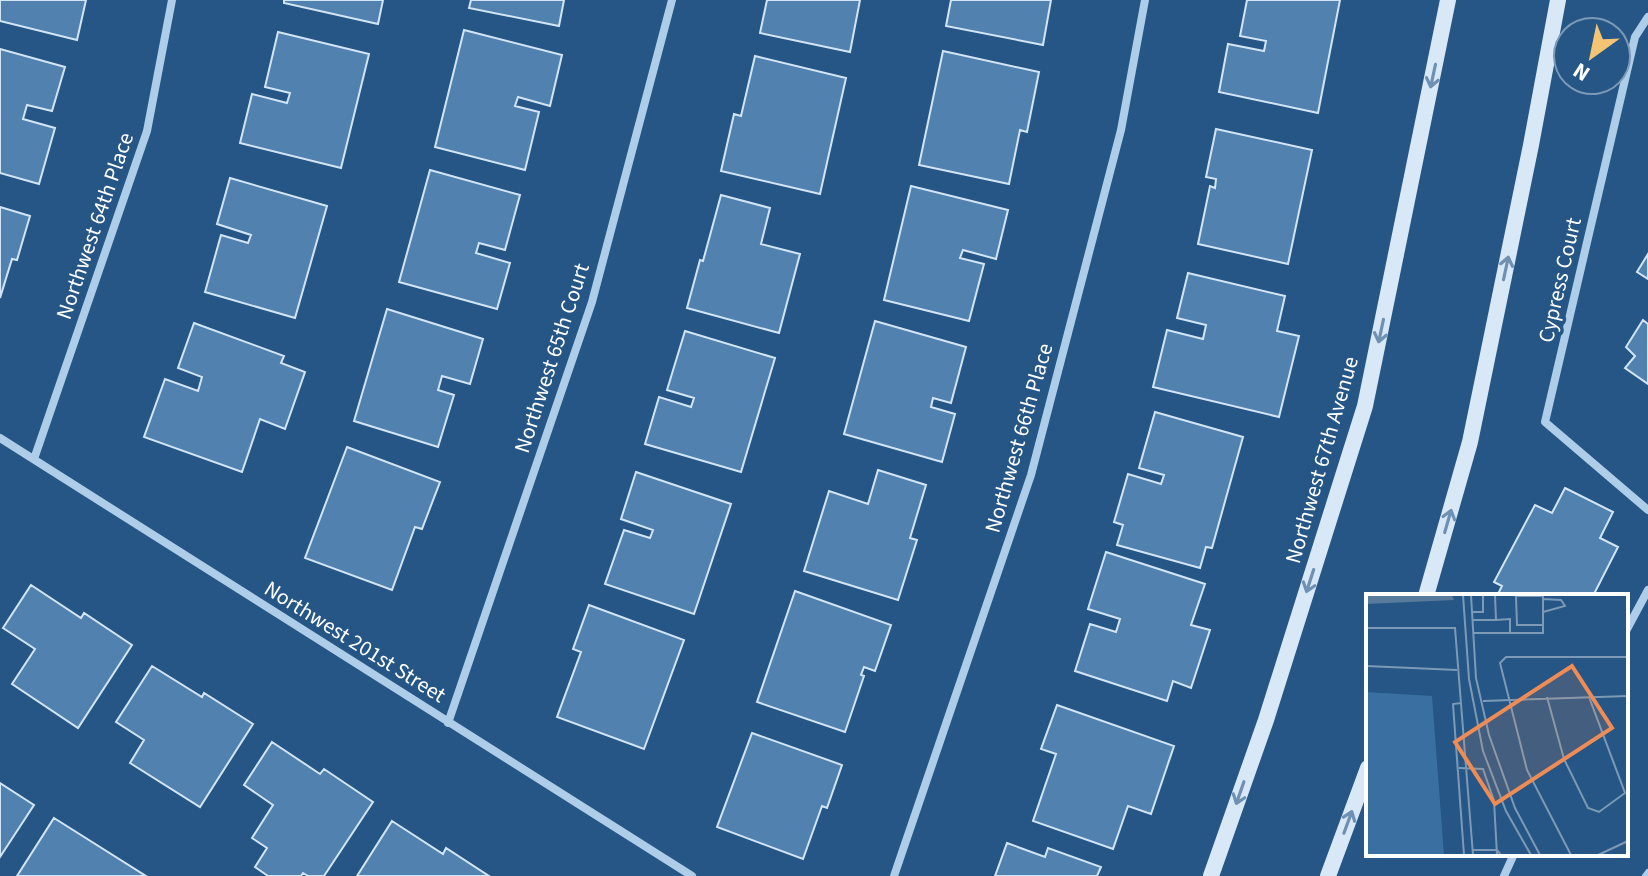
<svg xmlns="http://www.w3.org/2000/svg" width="1648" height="876" viewBox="0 0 1648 876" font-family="'Source Sans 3',sans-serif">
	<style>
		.building { fill: #5181ae; stroke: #d2e5f6; stroke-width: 2 }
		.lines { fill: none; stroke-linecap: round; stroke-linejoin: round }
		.lane { stroke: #aecde8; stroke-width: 6 }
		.street { stroke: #aecde8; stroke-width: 8 }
		.secondary { stroke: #d9e8f7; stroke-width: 16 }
		.oneway { stroke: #6d90b3 }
		.labels { text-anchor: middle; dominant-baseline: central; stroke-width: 7; stroke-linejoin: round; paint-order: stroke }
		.street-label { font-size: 22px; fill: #fff; stroke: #255685 }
		.inset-road { fill: none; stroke: #7c9ab6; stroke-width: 2 }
		.view { fill: #ef8b55; fill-opacity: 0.15; stroke: #ef8b55; stroke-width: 4 }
		.inset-edge { fill: none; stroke: #fff; stroke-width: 4 }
	</style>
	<rect width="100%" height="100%" fill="#255685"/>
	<path class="building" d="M0 0H86L77 40 0 21Z
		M284 0H383L378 24 284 3Z
		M471 0H564L559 26 469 8Z
		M767 0H860L850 52 760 33Z
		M951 0H1051L1043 45 946 26Z
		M1247 0H1340L1318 113 1219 92 1228 44 1264 51 1266 41 1240 36Z
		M464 30 562 55 550 106 518 97 515 106 539 112 525 170 435 147Z
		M278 32 369 54 341 168 240 143 252 94 287 103 290 93 265 87Z
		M0 49 65 67 52 111 27 105 23 119 55 128 39 184 0 173Z
		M943 51 1039 72 1027 132 1020 130 1009 184 919 165Z
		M755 56 846 78 820 194 721 171 734 114 741 116Z
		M1216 129 1312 150 1288 264 1198 244 1210 186 1215 188 1216 179 1206 177Z
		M430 170 520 195 505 250 479 243 476 253 510 263 497 309 399 282Z
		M230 178 327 206 295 318 205 292 221 235 248 243 251 235 217 224Z
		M911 186 1008 210 996 259 963 250 960 258 984 264 969 321 884 300Z
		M721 195 770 208 761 244 800 254 779 333 687 308 700 260 703 261Z
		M0 207 30 216 17 260 12 259 0 298Z
		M1648 254V279L1637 272Z
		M1188 273 1285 296 1277 331 1299 336 1279 417 1153 387 1167 330 1203 339 1206 325 1177 318Z
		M387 309 483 339 470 384 442 376 438 390 454 395 438 447 354 421Z
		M1643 320 1648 324V384L1625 368 1635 356 1626 347Z
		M875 321 966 347 951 403 933 398 931 407 955 414 942 462 844 434Z
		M194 323 284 356 281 363 305 372 285 429 260 419 242 472 144 437 165 379 198 391 202 377 178 368Z
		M685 331 775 358 741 472 645 444 659 397 691 407 694 398 667 390Z
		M1155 412 1243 437 1212 548 1206 547 1200 568 1117 545 1123 525 1114 522 1128 474 1161 484 1164 475 1139 468Z
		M347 447 440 482 422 529 415 527 392 590 305 558Z
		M878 470 926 485 910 538 917 540 898 600 804 571 829 491 868 504Z
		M636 472 731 504 694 614 605 584 624 530 650 538 653 530 621 519Z
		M1565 488 1613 512 1600 538 1618 547 1593 596H1497L1502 586 1494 582 1535 505 1552 513Z
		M1106 552 1205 584 1191 625 1210 630 1191 688 1173 681 1167 701 1075 671 1090 624 1116 632 1120 619 1088 609Z
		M31 585 81 618 84 613 132 645 78 728 12 684 35 649 3 628Z
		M795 591 891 625 875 671 864 667 861 675 864 676 845 732 757 702Z
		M589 605 684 640 644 749 557 717 581 652 573 649Z
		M152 666 202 697 204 693 253 724 200 807 130 763 144 740 116 722Z
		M1057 705 1174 746 1151 814 1128 806 1113 849 1033 821 1056 754 1041 749Z
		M752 733 842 765 827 808 822 806 803 859 717 827Z
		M272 742 320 774 324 769 373 802 324 876H308L303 873 301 876H268L255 867 267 848 252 838 273 805 244 785Z
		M0 783 34 805 0 857Z
		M54 818 146 876H17Z
		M392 821 443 854 446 848 489 876H357Z
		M1007 843 1045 857 1048 848 1101 867 1097 876H995Z"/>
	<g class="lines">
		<path class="lane" d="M1645 876 1648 872"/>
		<path class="street" d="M1648 17 1635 37 1545 422 1648 510
			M0 438 692 876
			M34 459 147 131 172 0
			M1626 631 1648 590
			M448 723 592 302 672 0
			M894 876 1031 475 1121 130 1145 0
			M1504 876 1514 854"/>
		<path class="secondary" d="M1426 596 1470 442 1531 145 1558 0
			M1211 876 1266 720 1365 406 1448 0
			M1328 876 1368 768"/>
	</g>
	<defs><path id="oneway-shaft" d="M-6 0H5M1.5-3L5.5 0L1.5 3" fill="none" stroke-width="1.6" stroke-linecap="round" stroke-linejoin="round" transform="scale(2)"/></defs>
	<g class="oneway">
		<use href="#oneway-shaft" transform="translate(1433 76) rotate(102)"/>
		<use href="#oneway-shaft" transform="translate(1506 268) rotate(-78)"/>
		<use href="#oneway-shaft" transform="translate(1381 331) rotate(102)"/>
		<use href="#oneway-shaft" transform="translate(1448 521) rotate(-74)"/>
		<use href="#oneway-shaft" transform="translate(1310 581) rotate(108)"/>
		<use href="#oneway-shaft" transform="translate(1240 793) rotate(109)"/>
		<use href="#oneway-shaft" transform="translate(1348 822) rotate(-70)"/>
	</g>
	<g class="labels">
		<g class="street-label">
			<text transform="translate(95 226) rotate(-71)">Northwest 64th Place</text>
			<text transform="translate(1560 280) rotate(-77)">Cypress Court</text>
			<text transform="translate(552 358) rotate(-72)">Northwest 65th Court</text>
			<text transform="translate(1019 438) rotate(-74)">Northwest 66th Place</text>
			<text transform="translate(1322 460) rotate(-74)">Northwest 67th Avenue</text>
			<text transform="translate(355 642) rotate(32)">Northwest 201st Street</text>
		</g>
	</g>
	<g transform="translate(1366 594)">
		<rect width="262" height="262" fill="#255685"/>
		<path d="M0 98 66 102 78 261H0Z" fill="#3970a1"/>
		<path d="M0 1H86L88 6 0 10Z" fill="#587a9b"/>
		<path class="inset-road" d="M97 1 103 85 117 157 140 217 165 261M105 1 110 84 123 141 149 214 174 261M177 5 195 6 199 12 177 18M106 18H117V2M106 26H130L129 1M0 34H89L107 261M107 39H144V25L130 26M144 39H177V2H150L151 31H177M0 72 91 76M181 103 198 165 222 214 233 218 259 199 223 103M117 107 262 102M95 109 87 110 98 261M93 174 117 175 128 207 131 261M107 256H131L135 261M205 261 161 176 134 69 140 63H262M232 261 262 247"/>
		<path class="view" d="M206 72 246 134 129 210 89 148Z"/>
		<rect width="262" height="262" class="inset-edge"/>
	</g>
	<g transform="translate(1592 56) rotate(213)"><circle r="38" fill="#255685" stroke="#7c9ab6" stroke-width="2"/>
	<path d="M0-6L14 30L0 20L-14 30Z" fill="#f2c473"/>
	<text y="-12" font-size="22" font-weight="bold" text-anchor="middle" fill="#ffffff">N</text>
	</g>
</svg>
